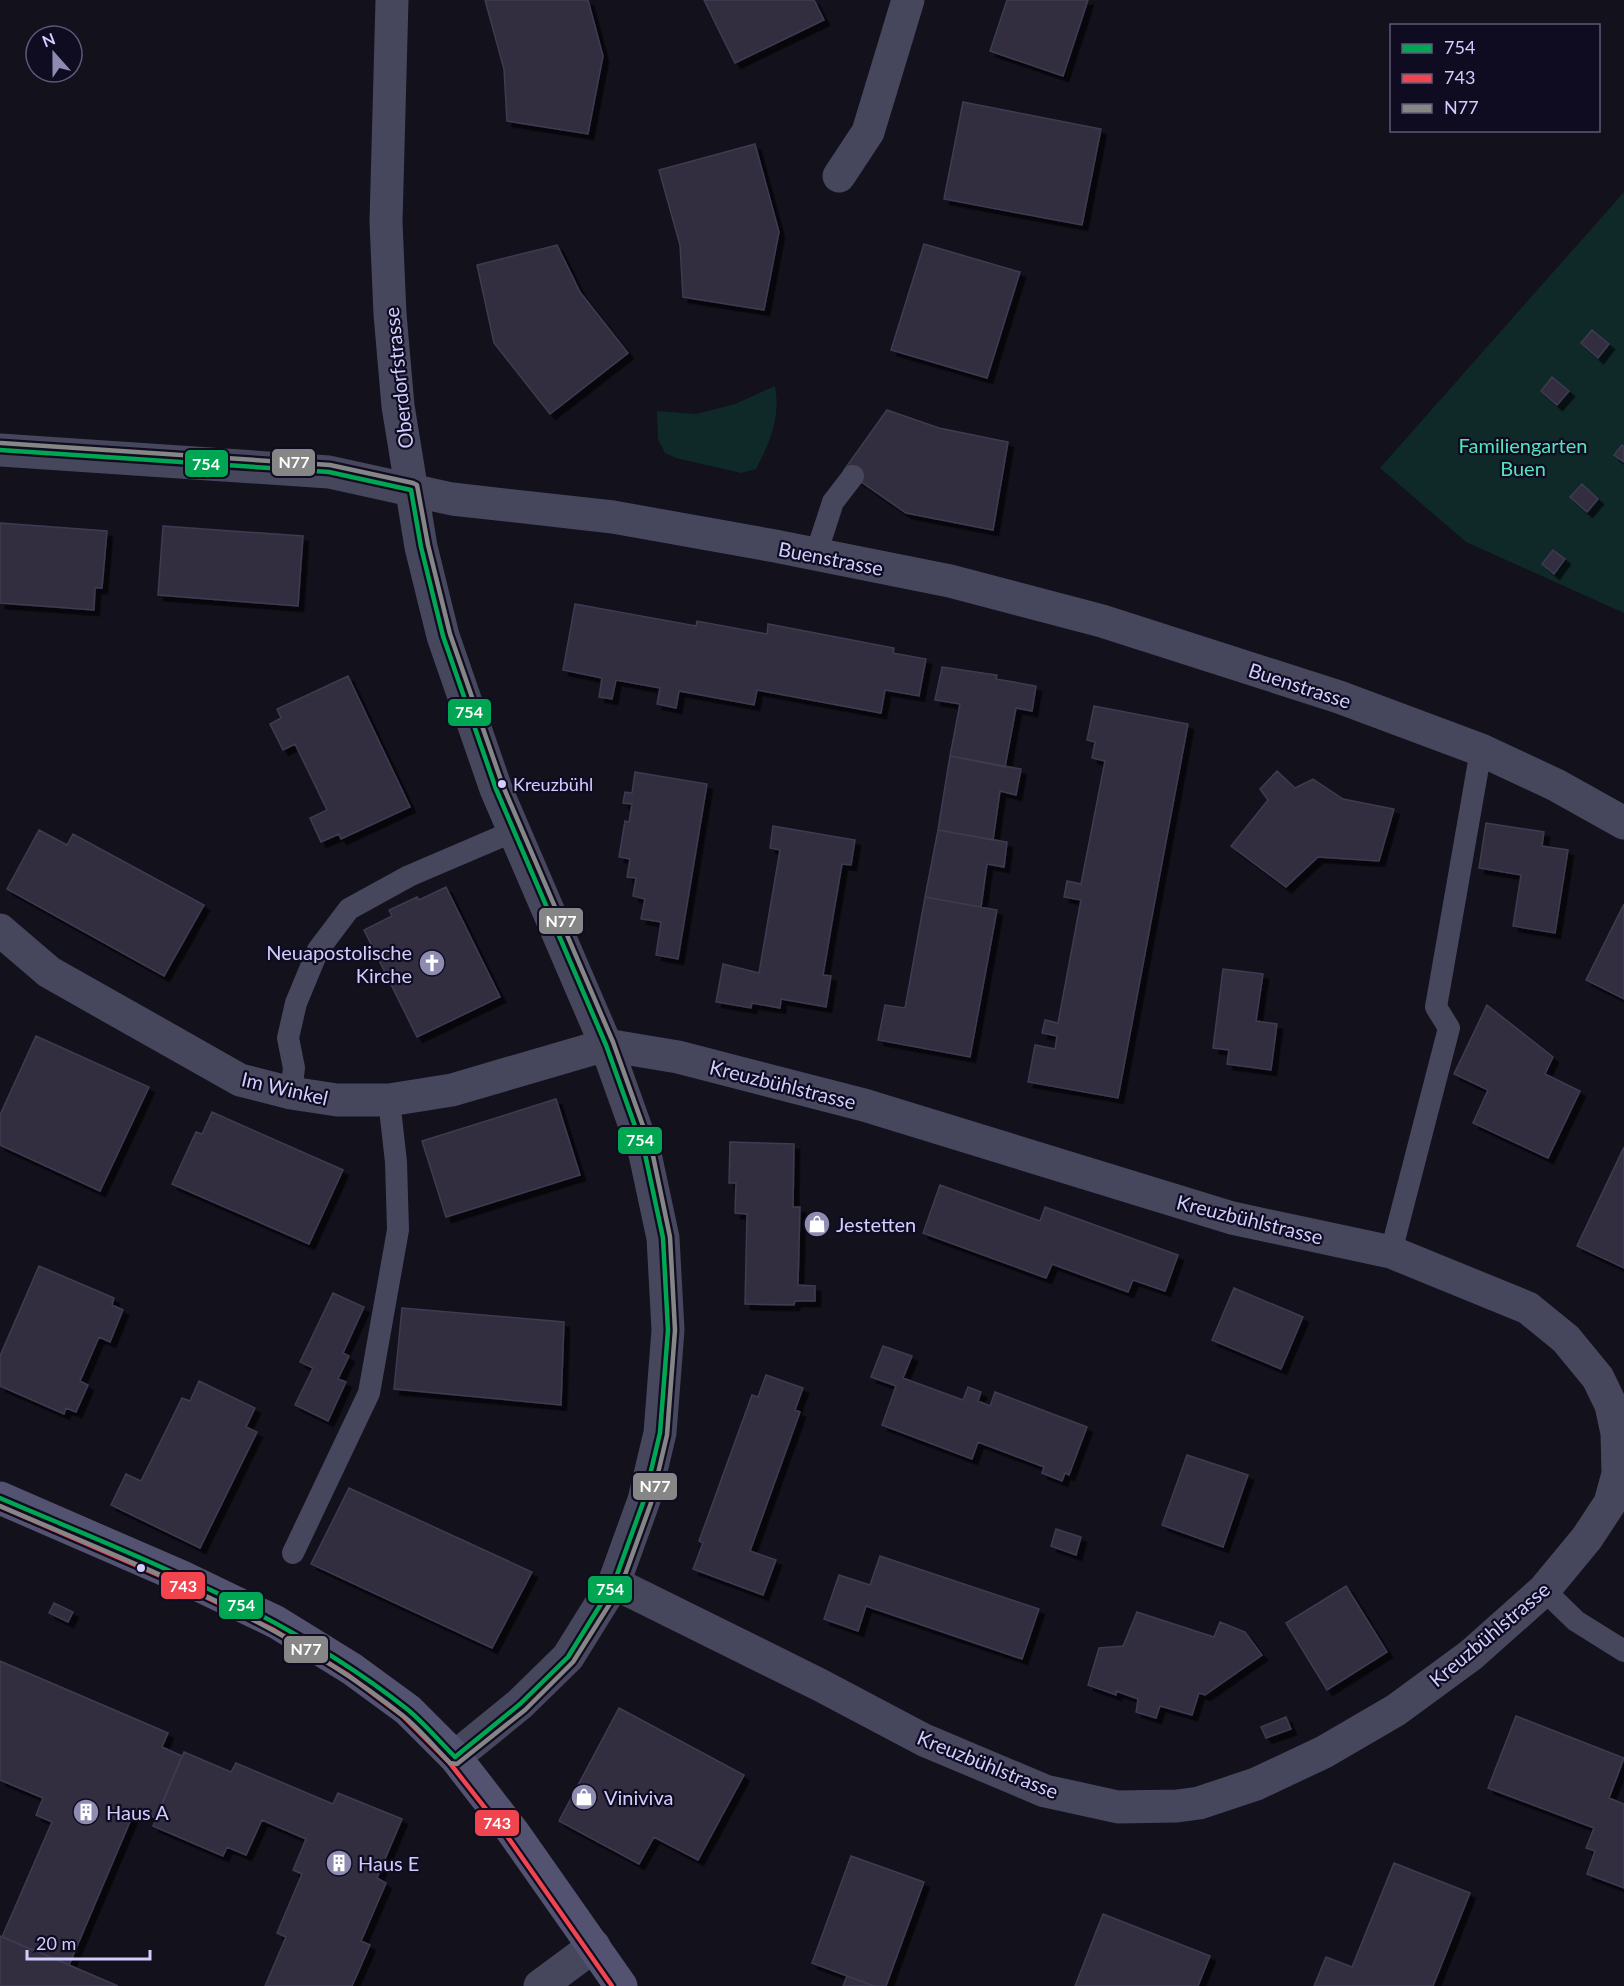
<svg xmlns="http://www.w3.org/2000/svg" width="1624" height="1986" viewBox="0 0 1624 1986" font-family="Lato,sans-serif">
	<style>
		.green { fill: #0f2828 }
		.building { fill: #302f3f; stroke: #3e3b51; stroke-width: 1.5; filter: url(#shadow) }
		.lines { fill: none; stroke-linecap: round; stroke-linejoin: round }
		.lane { stroke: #46465d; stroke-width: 22 }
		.street { stroke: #46465d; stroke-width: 33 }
		.secondary { stroke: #535270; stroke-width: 33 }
		.bus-1-casing { stroke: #0f0c21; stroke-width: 9 }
		.bus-2-casing { stroke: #0f0c21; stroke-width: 9 }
		.bus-3-casing { stroke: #0f0c21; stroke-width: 9 }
		.bus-1 { stroke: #00a651; stroke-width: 4.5 }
		.bus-2 { stroke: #f0454e; stroke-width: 4.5 }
		.bus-3 { stroke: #868686; stroke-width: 4.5 }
		.bus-dot { fill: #d1cdff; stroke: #0f0c21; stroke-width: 2 }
		.labels { text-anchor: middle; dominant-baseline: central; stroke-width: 4.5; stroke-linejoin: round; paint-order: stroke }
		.bus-label { font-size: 18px; fill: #d1cdff; stroke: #0f0c21; text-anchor: start }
		.street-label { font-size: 20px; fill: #d1cdff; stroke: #0f0c21 }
		.park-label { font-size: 20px; fill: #55e3bb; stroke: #0f0c21 }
		.poi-label { font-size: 20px; fill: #d1cdff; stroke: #0f0c21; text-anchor: start }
		.line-badge { stroke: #0f0c21; stroke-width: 2 }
		.badge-label { font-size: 16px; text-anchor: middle; font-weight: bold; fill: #fff }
	</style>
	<defs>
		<filter id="shadow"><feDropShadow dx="5.5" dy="5.5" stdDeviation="0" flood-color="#0009"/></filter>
	</defs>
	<rect width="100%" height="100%" fill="#12111c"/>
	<path class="green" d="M1624 192V613L1466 542 1380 468Z
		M775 386C781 416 770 443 756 469L741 473 676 458 665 453 658 439 657 411 696 414 735 404Z"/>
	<path class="building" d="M485 0H588L603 56 588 134 507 121 504 69Z
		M704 0H814L824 20 735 63Z
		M1007 0H1088L1063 76 990 51Z
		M963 102 1101 129 1082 225 944 199Z
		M755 144 779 232 764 310 683 297 680 245 659 170Z
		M924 244 1020 272 987 378 891 350Z
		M557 245 580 292 628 353 550 414 494 343 477 265Z
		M1592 330 1609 344 1598 358 1581 343Z
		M1552 377 1569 391 1557 405 1541 391Z
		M887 410 939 428 1008 442 993 530 906 513 844 470Z
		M1622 445 1624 447V462L1614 455Z
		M1582 484 1598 499 1587 512 1570 497Z
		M0 523 107 531 102 588H95L94 610 0 603Z
		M163 526 303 536 298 606 158 595Z
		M1553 550 1565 559 1554 574 1542 564Z
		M575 604 696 626 697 621 767 634 768 624 894 648 893 653 926 659 919 696 885 690 881 713 757 690 754 705 679 691 676 708 657 704 660 688 616 680 612 699 599 697 602 678 563 670Z
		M942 667 997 675 996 679 1036 686 1032 711 1016 708 1005 767 950 756 960 704 935 700Z
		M348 676 410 807 341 839 339 834 321 842 310 818 327 810 295 744 283 750 270 724 281 718 277 709Z
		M1094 706 1188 724 1118 1098 1028 1082 1035 1045 1055 1049 1057 1036 1042 1033 1045 1020 1058 1023 1081 900 1064 897 1067 881 1081 884 1105 761 1092 758 1095 742 1087 740Z
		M950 756 1021 769 1016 795 1000 791 993 840 938 830Z
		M1277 771 1295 788 1313 779 1343 799 1394 809 1379 861 1318 857 1286 887 1231 846 1268 800 1260 789Z
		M635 772 707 784 678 959 656 955 661 922 641 919 645 899 633 896 636 878 627 877 630 859 619 857 625 821 629 822 632 804 623 803 625 792 632 793Z
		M1486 823 1544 832 1542 846 1568 850 1555 933 1513 926 1521 875 1479 868Z
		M773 826 855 840 851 865 842 864 823 975 831 976 826 1007 781 999 780 1008 752 1003 751 1008 716 1002 723 964 759 973 780 850 770 848Z
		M39 830 67 845 73 834 204 905 164 976 7 889Z
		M938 830 1007 842 1004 867 987 864 981 907 925 897Z
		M446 887 500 997 417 1037 364 930 392 916 389 910 417 897 419 900Z
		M925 897 997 910 970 1057 878 1040 885 1005 905 1008Z
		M1624 904V999L1586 980Z
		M1223 969 1263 974 1256 1021 1277 1024 1271 1070 1227 1064 1229 1050 1213 1048Z
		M1487 1005 1553 1057 1545 1074 1580 1091 1548 1158 1473 1123 1488 1090 1454 1074Z
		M36 1036 149 1087 100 1191 0 1145V1115Z
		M556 1099 580 1175 446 1217 422 1141Z
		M212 1112 343 1170 309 1244 172 1184 196 1132 202 1134Z
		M730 1142 794 1144 793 1207H800L798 1285 815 1286V1301H795L794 1305 745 1304 747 1214 735 1213 736 1183H729Z
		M1624 1147V1268L1577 1246Z
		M940 1185 1040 1221 1045 1207 1178 1255 1165 1291 1133 1280 1128 1292 1052 1264 1046 1278 923 1233Z
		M39 1266 114 1298 112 1305 123 1310 110 1342 99 1337 80 1381 88 1385 76 1412 66 1408 64 1414 0 1386V1356Z
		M1234 1288 1303 1317 1281 1369 1212 1340Z
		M333 1293 364 1307 343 1353 349 1356 338 1379 346 1382 328 1421 295 1405 313 1368 300 1362Z
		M402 1308 564 1322 561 1405 394 1389Z
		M883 1346 912 1356 903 1378 963 1400 968 1387 981 1392 978 1401 990 1406 995 1392 1087 1427 1069 1475 1065 1473 1062 1481 1042 1473 1044 1467 978 1442 972 1459 882 1425 896 1386 871 1377Z
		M766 1375 803 1388 795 1410 800 1412 750 1551 776 1560 763 1595 693 1569 703 1543 699 1541 752 1395 758 1397Z
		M199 1381 255 1408 246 1427 257 1432 200 1548 111 1505 126 1474 141 1481 182 1398 190 1401Z
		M1187 1455 1248 1475 1223 1547 1162 1525Z
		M349 1488 532 1572 492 1648 311 1564Z
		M1056 1529 1081 1537 1076 1555 1051 1546Z
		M880 1556 1039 1609 1022 1659 866 1606 858 1631 824 1619 839 1575 870 1585Z
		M1346 1586 1387 1652 1327 1690 1286 1623Z
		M54 1603 73 1612 68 1622 49 1613Z
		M1137 1612 1214 1637 1220 1622 1245 1632 1262 1655 1205 1695 1199 1693 1192 1715 1160 1706 1156 1718 1136 1712 1138 1699 1116 1691V1695L1088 1685 1099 1648 1123 1646Z
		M0 1661 168 1733 162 1747 182 1756 156 1818 135 1810 69 1965 2 1937 52 1822 36 1815 43 1798 0 1780Z
		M619 1708 744 1775 698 1860 654 1837 639 1864 559 1821Z
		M1516 1716 1624 1758 1609 1798 1624 1804V1888L1587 1874 1595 1851 1586 1848 1594 1828 1488 1788Z
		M1286 1717 1291 1729 1266 1738 1261 1727Z
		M184 1752 231 1772 236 1763 333 1804 338 1793 402 1819 377 1878 386 1883 361 1941 370 1945 352 1986H265L286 1937 277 1933 302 1874 293 1870 306 1839 262 1820 246 1855 227 1847 223 1856 153 1826Z
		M851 1856 924 1882 886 1986H874L812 1963Z
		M1394 1863 1470 1893 1433 1986H1314L1326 1957 1352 1967Z
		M1103 1914 1210 1956 1198 1986H1075Z
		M0 1936 69 1965 118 1986H0Z
		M847 1976 874 1986H843Z"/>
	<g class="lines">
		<path class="lane" d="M816 554 833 502 853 476
			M291 1093 294 1068 288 1038 296 1003 318 950 349 909 409 876 514 831
			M1391 1252 1449 1028 1436 1007 1481 750
			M293 1553 369 1393 398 1230 396 1162 389 1100
			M1544 1590 1576 1621 1624 1651"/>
		<path class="street" d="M392 0 386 222 390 314 398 406 421 547 443 636 496 789 606 1045 645 1154 663 1238 668 1330 660 1433 644 1500 614 1583 568 1657 520 1704 455 1757
			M839 176 868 132 908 0
			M0 450 329 472 452 499 613 517 775 546 950 581 1102 621 1339 697 1481 750 1556 785 1624 823
			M0 930 49 972 240 1080 291 1093 337 1100H389L452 1090 606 1045 678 1057 864 1105 1232 1218 1391 1252 1528 1308 1566 1339 1598 1378 1611 1405 1617 1433 1618 1474 1610 1503 1587 1538 1544 1590 1471 1655 1396 1710 1324 1752 1256 1784 1199 1803 1177 1806 1118 1807 1045 1791 924 1740 820 1685 614 1583
			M540 1986 594 1946"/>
		<path class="secondary" d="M0 1498 182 1577 276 1622 352 1669 408 1710 455 1757 513 1832 621 1986"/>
		<defs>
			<path id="bus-1" d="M0 450 329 472 411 490
				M411 490 421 547 443 636 496 789 606 1045 645 1154 663 1238 668 1330 660 1433 644 1500 614 1583 568 1657 520 1704 455 1757
				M0 1498C140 1558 286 1613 407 1709 424 1723 439 1741 455 1757"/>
			<path id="bus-2" d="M0 1506 179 1584 272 1629 348 1675 403 1716 449 1762 507 1836 612 1986"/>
			<path id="bus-3" d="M0 1506C139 1566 283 1620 402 1715 420 1729 434 1747 450 1763L457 1764 525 1710 573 1662 621 1586 651 1503 667 1435 675 1330 670 1237 652 1151 613 1042 503 786 450 634 428 545 417 485 413 483 330 465 1 443"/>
		</defs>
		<use href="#bus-1" class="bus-1-casing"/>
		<use href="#bus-2" class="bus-2-casing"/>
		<use href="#bus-3" class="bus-3-casing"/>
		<use href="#bus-1" class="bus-1"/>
		<use href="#bus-2" class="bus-2"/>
		<use href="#bus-3" class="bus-3"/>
	</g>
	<defs>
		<symbol id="church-disc" viewBox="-11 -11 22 22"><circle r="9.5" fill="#8e8bb0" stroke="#0f0c21"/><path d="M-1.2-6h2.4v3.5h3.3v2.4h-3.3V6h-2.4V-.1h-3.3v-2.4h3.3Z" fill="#fff"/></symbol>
		<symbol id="shop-disc" viewBox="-11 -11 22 22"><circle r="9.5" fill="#8e8bb0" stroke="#0f0c21"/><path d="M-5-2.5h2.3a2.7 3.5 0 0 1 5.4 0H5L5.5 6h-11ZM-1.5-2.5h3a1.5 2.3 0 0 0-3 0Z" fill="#fff"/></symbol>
		<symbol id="building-disc" viewBox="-11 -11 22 22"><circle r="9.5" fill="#8e8bb0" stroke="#0f0c21"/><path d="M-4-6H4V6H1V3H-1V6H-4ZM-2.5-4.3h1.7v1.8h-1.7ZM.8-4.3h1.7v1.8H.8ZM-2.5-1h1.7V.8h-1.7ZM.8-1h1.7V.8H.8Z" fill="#fff"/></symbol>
	</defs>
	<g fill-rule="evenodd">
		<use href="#church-disc" x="417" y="948" width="30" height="30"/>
		<use href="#shop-disc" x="802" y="1209" width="30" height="30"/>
		<use href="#shop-disc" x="569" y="1782" width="30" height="30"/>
		<use href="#building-disc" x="71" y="1797" width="30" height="30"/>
		<use href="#building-disc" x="324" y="1848" width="30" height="30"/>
	</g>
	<g class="bus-dot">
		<circle cx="502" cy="784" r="5"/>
		<circle cx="141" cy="1568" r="5"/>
	</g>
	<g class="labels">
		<g class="bus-label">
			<text x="513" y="784">Kreuzbühl</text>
		</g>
		<g class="street-label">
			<text transform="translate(398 378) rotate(-96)">Oberdorfstrasse</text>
			<text transform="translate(831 558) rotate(11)">Buenstrasse</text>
			<text transform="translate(1300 685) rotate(18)">Buenstrasse</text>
			<text transform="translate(783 1084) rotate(14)">Kreuzbühlstrasse</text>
			<text transform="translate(285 1088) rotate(13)">Im Winkel</text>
			<text transform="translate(1250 1219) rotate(14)">Kreuzbühlstrasse</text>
			<text transform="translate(1489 1634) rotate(-40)">Kreuzbühlstrasse</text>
			<text transform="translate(988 1764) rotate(22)">Kreuzbühlstrasse</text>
		</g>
		<g class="park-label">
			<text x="1523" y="445">Familiengarten<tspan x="1523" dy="23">Buen</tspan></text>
		</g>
		<g class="poi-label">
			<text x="412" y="952" text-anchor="end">Neuapostolische<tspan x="412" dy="23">Kirche</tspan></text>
			<text x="836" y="1224">Jestetten</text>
			<text x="604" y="1797">Viniviva</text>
			<text x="106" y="1812">Haus A</text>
			<text x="358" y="1863">Haus E</text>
		</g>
	</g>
	<g class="line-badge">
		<rect x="271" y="448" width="45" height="29" rx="6" fill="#868686"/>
		<rect x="184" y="449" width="45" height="29" rx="6" fill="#00a651"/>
		<rect x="447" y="698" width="45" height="29" rx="6" fill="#00a651"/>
		<rect x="538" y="907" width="46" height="28" rx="6" fill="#868686"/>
		<rect x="617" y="1126" width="46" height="29" rx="6" fill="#00a651"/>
		<rect x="632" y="1472" width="46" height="29" rx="6" fill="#868686"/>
		<rect x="160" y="1571" width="46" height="29" rx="6" fill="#f0454e"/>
		<rect x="587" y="1575" width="46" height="29" rx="6" fill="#00a651"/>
		<rect x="218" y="1591" width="46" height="29" rx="6" fill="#00a651"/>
		<rect x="283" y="1635" width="46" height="29" rx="6" fill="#868686"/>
		<rect x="474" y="1809" width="46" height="28" rx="6" fill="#f0454e"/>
	</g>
	<g class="badge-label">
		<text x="294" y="468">N77</text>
		<text x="206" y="470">754</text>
		<text x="469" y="718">754</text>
		<text x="561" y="927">N77</text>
		<text x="640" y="1146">754</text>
		<text x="655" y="1492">N77</text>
		<text x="183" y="1592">743</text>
		<text x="610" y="1595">754</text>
		<text x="241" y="1611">754</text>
		<text x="306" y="1655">N77</text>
		<text x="497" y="1829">743</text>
	</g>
	<rect x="1390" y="24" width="210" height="108" fill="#0f0c21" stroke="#5d597a" stroke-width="1.5"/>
	<rect x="1402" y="44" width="30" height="9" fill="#00a651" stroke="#5d597a" stroke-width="1.5"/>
	<text x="1444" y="54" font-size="18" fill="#d1cdff">754</text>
	<rect x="1402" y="74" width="30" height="9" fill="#f0454e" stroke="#5d597a" stroke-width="1.5"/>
	<text x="1444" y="84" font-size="18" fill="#d1cdff">743</text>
	<rect x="1402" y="104" width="30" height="9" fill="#868686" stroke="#5d597a" stroke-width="1.5"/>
	<text x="1444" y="114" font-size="18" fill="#d1cdff">N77</text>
	<g transform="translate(54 54) rotate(339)"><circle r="28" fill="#0f0c21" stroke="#5d597a" stroke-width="1.5"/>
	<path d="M0-4.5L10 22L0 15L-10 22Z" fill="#8e8bb0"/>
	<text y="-9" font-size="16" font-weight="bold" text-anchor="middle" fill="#d1cdff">N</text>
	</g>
	<path d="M27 1950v9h123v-9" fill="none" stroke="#d1cdff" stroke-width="3"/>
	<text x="36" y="1950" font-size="18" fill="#d1cdff" stroke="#0f0c21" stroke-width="4.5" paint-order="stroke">20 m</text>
</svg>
